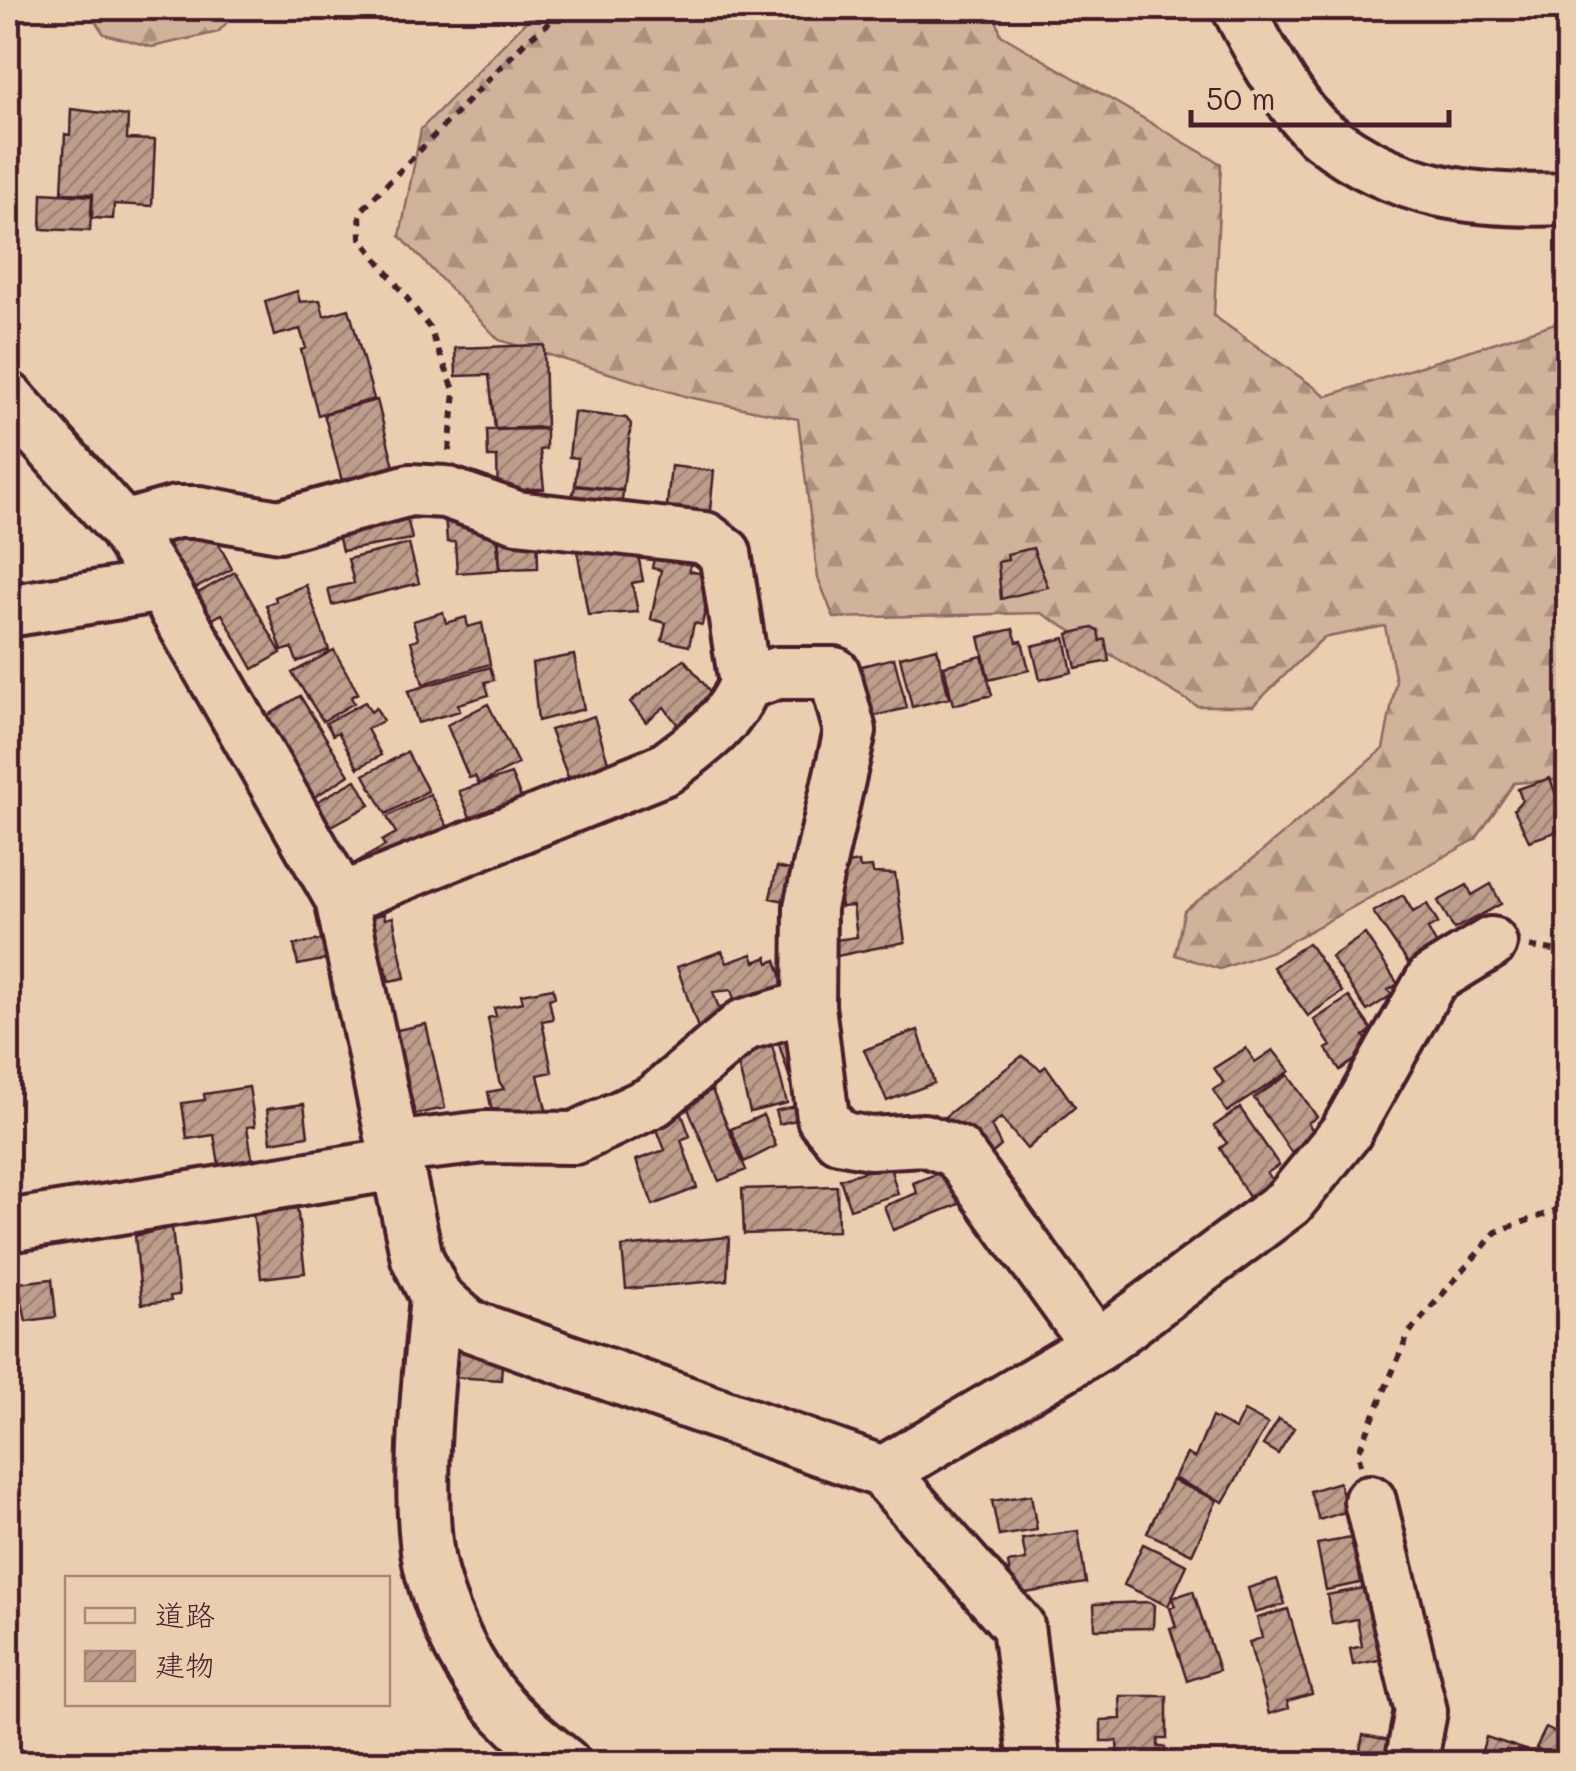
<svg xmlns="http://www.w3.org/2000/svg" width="1576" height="1771" viewBox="0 0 1576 1771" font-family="Mali,'Klee One',sans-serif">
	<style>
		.forest { fill: url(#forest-firs); stroke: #8c6962; stroke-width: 2.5 }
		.building { fill: url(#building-hatch); stroke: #4a1f2b; stroke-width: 2.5 }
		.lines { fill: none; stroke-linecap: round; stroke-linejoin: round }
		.minor-casing { stroke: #4a1f2b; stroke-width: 58 }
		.path { stroke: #4a1f2b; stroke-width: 6; stroke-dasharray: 8 8; stroke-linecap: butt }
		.minor { stroke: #e9cfb0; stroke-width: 50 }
	</style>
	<defs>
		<pattern id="forest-firs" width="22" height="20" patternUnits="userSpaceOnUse" patternTransform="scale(2.5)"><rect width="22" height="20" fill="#cfb39a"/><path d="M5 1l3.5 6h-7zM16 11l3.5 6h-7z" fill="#aa917e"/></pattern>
		<pattern id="building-hatch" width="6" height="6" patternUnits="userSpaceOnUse" patternTransform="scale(2.5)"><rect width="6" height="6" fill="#bc9e8b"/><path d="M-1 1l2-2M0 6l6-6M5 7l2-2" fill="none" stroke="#9b8072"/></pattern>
	</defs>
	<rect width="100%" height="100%" fill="#e9cfb0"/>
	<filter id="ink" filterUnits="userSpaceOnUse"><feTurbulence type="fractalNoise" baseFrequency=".01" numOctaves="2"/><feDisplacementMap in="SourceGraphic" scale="20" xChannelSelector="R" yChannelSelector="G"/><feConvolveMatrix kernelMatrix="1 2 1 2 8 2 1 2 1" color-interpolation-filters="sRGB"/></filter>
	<g filter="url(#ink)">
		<path class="forest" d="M86 8H240L218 32 152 47 104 34Z
			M539 8H993L1001 35 1221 164 1214 316 1327 396 1568 319V779L1514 783 1476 839 1275 950 1220 969 1175 955 1184 911 1253 859 1383 749 1396 682 1385 626 1323 638 1253 706H1197L1041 613 834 618 818 578 798 419 688 397 499 340 400 236 421 129Z"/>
		<path class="building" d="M71 109 128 116 127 139 155 140 152 206 114 204 113 219 92 218 93 194 62 193 65 134 70 135Z
			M42 193 92 196 90 231 41 229Z
			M297 291 300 302 320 300 324 316 349 309 374 399 318 415 301 350 306 348 300 329 274 336 265 301Z
			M544 345 546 427 495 429 489 375 456 376 455 348Z
			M377 400 398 482 346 496 324 414Z
			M574 412 626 418 631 424 623 490 575 485 578 458 569 457Z
			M546 429V449L540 450 544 489H527V498L498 499 497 457H488L487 430Z
			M671 466 714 471 709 520 666 515Z
			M575 486 623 491 620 518 568 512Z
			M404 505 412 539 342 551 335 522Z
			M445 513 495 516 499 570 457 573 455 542H447Z
			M537 523 538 568 500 569 498 525Z
			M211 529 232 569 192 590 164 534Z
			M635 538 643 581 632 583 638 612 588 615 577 548Z
			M658 538 694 545 689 571 712 576 702 625 694 623 689 646 662 640 666 623 651 619 661 570 652 568Z
			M409 544 419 583 332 605 328 589 354 583 348 559Z
			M1033 548 1048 587 1001 599 998 562 1008 560 1007 554Z
			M235 572 281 653 253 669 222 614 207 622 193 596Z
			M306 585 329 650 297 662 292 648 282 651 266 605 276 601 275 597Z
			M443 612 446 623 466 617 468 627 482 623 490 664 423 684 411 641 418 639 413 621Z
			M1092 628 1098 630 1100 641 1105 639 1109 661 1076 668 1068 634Z
			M1013 629 1017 642 1022 641 1029 670 989 680 979 637Z
			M1065 638 1072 672 1040 680 1032 646Z
			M937 648 949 698 912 707 900 657Z
			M334 650 358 693 351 697 354 703 323 721 292 673Z
			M574 655 584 709 538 721 532 663Z
			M982 656 992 695 953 705 944 666Z
			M894 658 907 708 870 717 858 667Z
			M684 659 720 704 684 733 664 707 646 722 630 702Z
			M490 667 494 680 485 682 489 695 458 704 460 711 418 723 408 691Z
			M300 696 349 775 313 798 264 718Z
			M365 702 371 712 376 708 383 721 367 729 381 755 358 768 338 732 333 735 326 723Z
			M488 704 518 764 479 784 475 776 469 778 447 725Z
			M594 716 609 765 568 777 550 730Z
			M407 752 428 791 386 814 364 775Z
			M511 774 522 800 472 822 459 791Z
			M1550 778 1556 795 1560 793 1568 828 1529 841 1514 809 1522 800 1518 789Z
			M356 780 370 805 324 830 311 805Z
			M430 794 451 833 357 884 348 867 385 846 382 841 396 833 387 817Z
			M859 862 860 868 872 867 873 873 895 874 905 942 837 956 835 940 857 937 853 906 841 907 835 866Z
			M777 867 802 873 795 903 770 898Z
			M1491 884 1501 904 1454 929 1438 901 1467 885 1472 895Z
			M1403 895 1413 912 1427 904 1438 923 1428 929 1440 951 1411 967 1373 912Z
			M384 914 385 919 393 917 405 978 389 981 385 966 372 969 365 918Z
			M1365 934 1398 984 1388 990 1392 995 1367 1011 1331 957Z
			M335 937 338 957 298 965 294 945Z
			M1308 943 1342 992 1308 1016 1273 967Z
			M722 951 727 963 752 954 755 962 767 957 769 963 776 960 788 996 739 1013 731 990 713 992 724 1022 699 1031 677 967Z
			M553 988 555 997 549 999 553 1019 542 1021 552 1072 538 1075 549 1122 495 1126 488 1092 504 1089 499 1081 488 1018 496 1016 494 1008 523 1002 521 994Z
			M1349 997 1372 1030 1364 1036 1372 1048 1340 1070 1326 1049 1331 1046 1314 1020Z
			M798 1023 802 1116 774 1029Z
			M426 1024 445 1108 402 1117 383 1033Z
			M918 1030 934 1083 887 1101 864 1050Z
			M769 1034 787 1103 750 1112 736 1056Z
			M1246 1048 1255 1062 1273 1050 1290 1071 1227 1112 1213 1090 1224 1083 1214 1068Z
			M1022 1056 1041 1070 1046 1066 1075 1107 1027 1149 1001 1118 991 1126 1001 1146 980 1164 942 1119Z
			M1288 1075 1317 1117 1308 1123 1316 1135 1291 1152 1254 1098Z
			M249 1087 255 1126 247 1127 254 1170 221 1176 214 1135 187 1139 182 1103 205 1100 204 1094Z
			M712 1090 746 1170 719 1181 685 1102Z
			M677 1101 690 1136 681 1140 697 1188 653 1205 636 1160 665 1150 650 1111Z
			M304 1104 308 1136 271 1142 267 1109Z
			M796 1106 800 1119 779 1124 775 1111Z
			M1240 1108 1279 1165 1267 1173 1274 1183 1250 1199 1220 1148 1227 1143 1214 1126Z
			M763 1115 776 1146 744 1162 731 1129Z
			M889 1164 898 1194 850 1209 840 1179Z
			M949 1169 962 1203 893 1230 884 1206 917 1193 913 1183Z
			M837 1186 838 1231 744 1234 742 1189Z
			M297 1206 305 1273 261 1278 253 1212Z
			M172 1227 179 1295 170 1296 171 1301 142 1304 135 1236Z
			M729 1237 727 1280 626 1289 622 1247Z
			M52 1279 56 1317 26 1321 18 1283Z
			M454 1345 503 1347 501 1380 452 1377Z
			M1244 1411 1268 1424 1223 1502 1174 1478 1187 1454 1195 1458 1212 1417 1235 1429Z
			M1279 1419 1294 1428 1278 1454 1263 1445Z
			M1172 1480 1217 1500 1192 1554 1147 1533Z
			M1339 1482 1348 1511 1319 1520 1310 1491Z
			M1031 1495 1037 1530 999 1536 992 1501Z
			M1078 1531 1086 1583 1013 1595 1008 1563 1026 1560 1022 1539Z
			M1357 1537 1365 1582 1326 1590 1317 1544Z
			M1143 1544 1187 1565 1168 1606 1124 1585Z
			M1277 1579 1285 1604 1255 1613 1248 1588Z
			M1380 1585 1399 1656 1353 1665 1350 1649 1362 1646 1357 1619 1332 1624 1327 1595Z
			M1193 1591 1219 1670 1187 1681 1170 1628 1176 1627 1170 1608 1175 1606 1172 1598Z
			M1149 1602 1154 1605 1153 1628 1095 1629 1094 1604Z
			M1288 1609 1312 1694 1287 1701 1289 1708 1269 1714 1249 1642 1262 1638 1257 1618Z
			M1120 1696H1167V1739H1158V1747H1165V1764H1118L1117 1741H1101V1720L1121 1719Z
			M1546 1728 1568 1739V1764L1536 1748Z
			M1363 1735 1395 1741 1391 1764H1357Z
			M1486 1737 1538 1754 1535 1764H1478Z"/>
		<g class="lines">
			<defs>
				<path id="minor" d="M1238 8C1255 41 1294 113 1322 135 1397 194 1477 203 1568 199
					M8 398 123 527 162 586 341 899 417 1258 436 1297 468 1325 883 1472 1018 1626 1035 1764
					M123 527 176 512H200L279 526 410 490 445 492 517 517 705 538 725 553 745 684
					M8 611 162 586
					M341 899 665 769C698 744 730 723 745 684L777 673H834L850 731 810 907 809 1006 823 1118 839 1137 870 1143 924 1140 957 1152 1097 1346
					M8 1226 397 1164 408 1146 485 1137 575 1138 654 1101 744 1025 809 1006
					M436 1297C429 1373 418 1467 426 1542 430 1586 454 1641 478 1678 499 1711 534 1739 565 1764
					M883 1472 1097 1346 1289 1202 1346 1132 1432 979 1491 943
					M1370 1501 1421 1711 1411 1764"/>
			</defs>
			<use href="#minor" class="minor-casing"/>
			<path class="path" d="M449 451 455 392 429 327 361 238 360 212 526 41 568 8
				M1530 947 1568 952
				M1361 1465 1358 1453 1409 1333 1496 1232 1568 1206"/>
			<use href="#minor" class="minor"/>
		</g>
	</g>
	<rect width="1576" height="1771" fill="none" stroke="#e9cfb0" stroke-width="40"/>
	<rect x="20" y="20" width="1536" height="1731" fill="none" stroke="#4a1f2b" stroke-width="4" filter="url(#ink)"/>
	<rect x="65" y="1576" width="325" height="130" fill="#e9cfb0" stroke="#a9897b" stroke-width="2.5"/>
	<rect x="85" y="1608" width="50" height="15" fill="#e9cfb0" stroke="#a9897b" stroke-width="2.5"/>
	<text x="155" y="1626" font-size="30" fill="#4a1f2b">道路</text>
	<rect x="85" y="1651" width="50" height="30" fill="url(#building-hatch)" stroke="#a9897b" stroke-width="2.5"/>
	<text x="155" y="1676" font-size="30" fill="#4a1f2b">建物</text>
	<path d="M1191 110v15h258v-15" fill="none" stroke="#4a1f2b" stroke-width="5"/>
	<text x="1206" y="110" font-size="30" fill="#4a1f2b" stroke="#e9cfb0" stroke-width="8" paint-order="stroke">50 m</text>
</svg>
